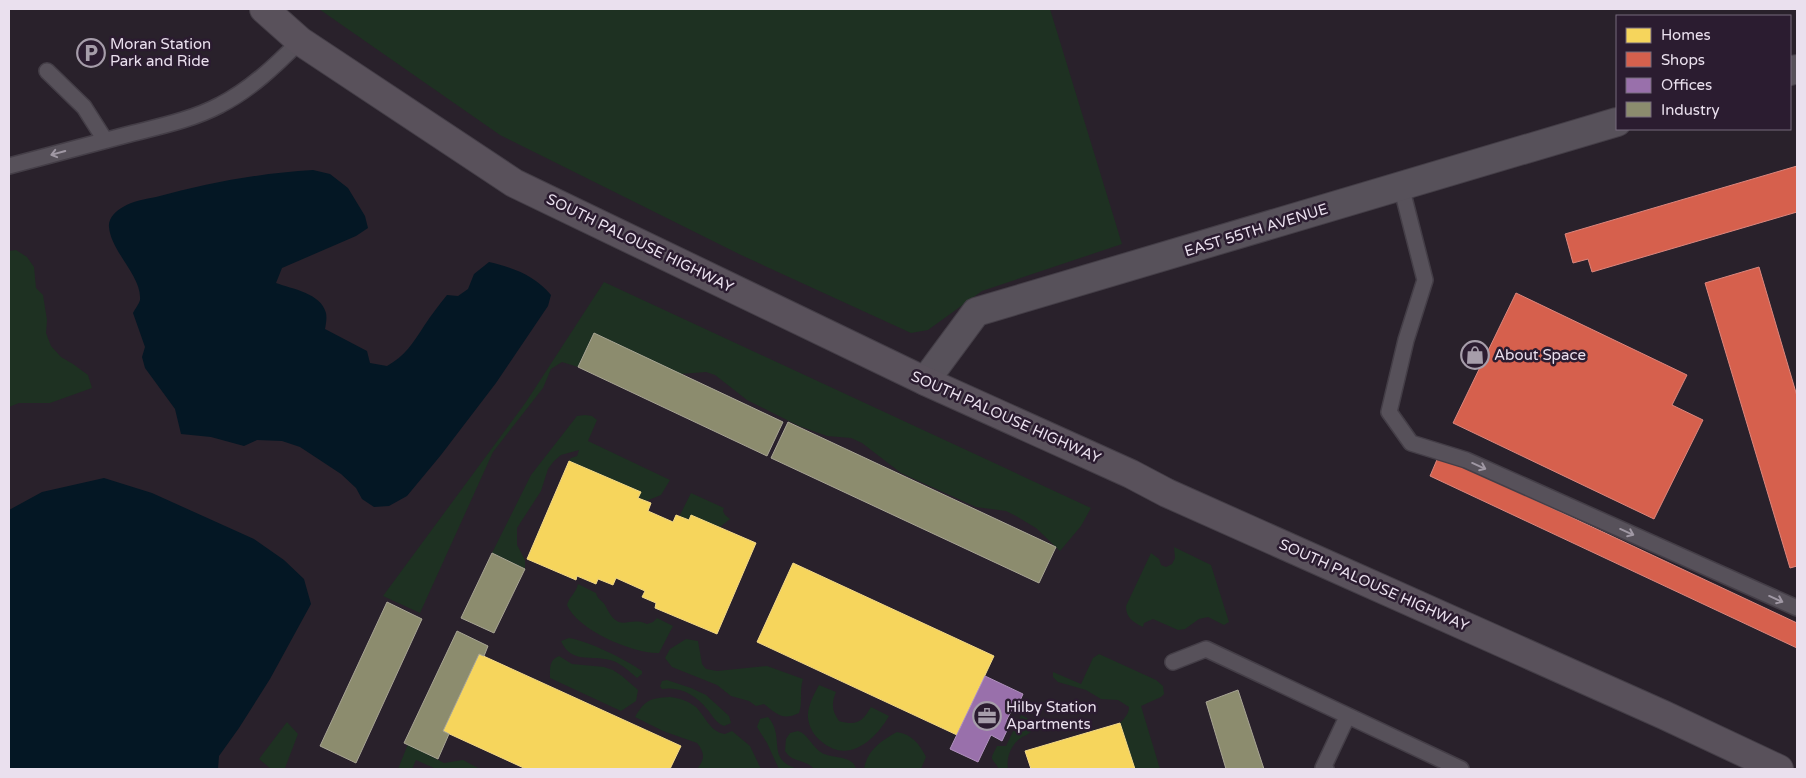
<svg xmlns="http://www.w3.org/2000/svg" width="1806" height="778" viewBox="0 0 1806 778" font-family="'Varela Round',sans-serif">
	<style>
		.green { fill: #1e3122 }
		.water { fill: #041724 }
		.homes { fill: #f6d55c; stroke: #f2d888 }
		.shops { fill: #d6604d; stroke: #dc867d }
		.offices { fill: #9970ab; stroke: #b192bf }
		.industry { fill: #8c8c6e; stroke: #a8a594 }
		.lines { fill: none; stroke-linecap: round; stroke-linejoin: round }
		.lane-casing { stroke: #443e47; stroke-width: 18 }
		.street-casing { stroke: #443e47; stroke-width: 30 }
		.secondary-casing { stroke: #443e47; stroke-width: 30 }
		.lane { stroke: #57515a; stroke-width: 15 }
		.street { stroke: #57515a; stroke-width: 28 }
		.secondary { stroke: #59515b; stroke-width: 28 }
		.oneway { stroke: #a098a4 }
		.labels { text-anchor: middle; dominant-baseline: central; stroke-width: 5; stroke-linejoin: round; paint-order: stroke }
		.poi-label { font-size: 15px; fill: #eae0ee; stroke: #2b1c30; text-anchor: start }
		.street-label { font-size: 15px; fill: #eae0ee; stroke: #2b1c30 }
	</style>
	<rect width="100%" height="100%" fill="#29212b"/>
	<path class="green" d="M319 9H1050L1122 244 982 291 928 330 911 333 741 255 500 135Z
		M16 250 27 257 34 267 36 288 43 295 47 320 46 333 51 346 61 357 73 364 88 375 92 388 50 403H19L9 407V251Z
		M604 282 1091 508 1081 526 1060 551 1036 528 1016 516 1006 511 976 507 901 473 862 443 851 438 827 436 799 426 747 400 715 375 706 372 680 374 578 367 562 362 551 369 543 388 493 452 420 613 383 596 526 402Z
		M585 415 592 416 597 420 588 441 670 480 661 495 646 501 569 461 571 458 577 456 579 450 561 455 554 461 548 469 541 491 517 528V545L525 560V569L492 553 531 475 577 416Z
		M691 493 724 508 723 511 725 515 730 519 720 527 691 516 689 520 679 517Z
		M1174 547 1211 565 1229 622 1224 625 1208 617 1199 619 1185 629 1178 630 1153 619 1144 623 1143 627C1133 622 1126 618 1126 606L1151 553 1159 559 1161 565 1166 567 1172 564 1175 558Z
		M578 584 596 593C597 599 603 601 605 605 620 636 627 615 647 624L653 622 657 618 673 626 659 653C634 654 577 630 567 605 569 597 576 593 578 584Z
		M569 638C588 641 625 659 642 671V674L637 678C629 671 621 663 610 660 591 655 571 664 561 641Z
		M686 639 698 641 702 664 706 669 717 671 767 666 803 679C799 691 803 702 799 713 782 721 777 714 764 704L756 706 749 701 731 696 717 685 672 667 665 658 670 649Z
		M1099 654 1156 680 1163 686 1164 694 1161 697 1141 706 1160 769H1135L1120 723C1125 718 1129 713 1129 707L1118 700 1101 699 1086 690 1058 682 1053 677V672L1081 684 1093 658Z
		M559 656 572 664 604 667 613 670 622 676 638 690 636 701 621 711 550 678C550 668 549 660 559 656Z
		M667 680 691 688 706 695 729 716 731 723 724 726C715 722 713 716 707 709 696 695 680 686 662 689L660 686 662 681Z
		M819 685 836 692C831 704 832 711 839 721 857 726 862 722 871 707L889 716C875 740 848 765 821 741 814 736 809 727 808 718 807 707 814 694 819 685Z
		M670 697C680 698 688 701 696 707 705 716 710 732 725 734L732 731 750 746 761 769H697C705 759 705 753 697 743L663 731 635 717C645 700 650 698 670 697Z
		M1021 715C1029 718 1039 727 1028 734 1026 736 1023 736 1021 738 1011 744 1006 758 1008 769H999C991 756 989 762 997 746H1006Z
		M768 717C786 737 765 760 798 769H779L778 767 767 743 757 727 760 719Z
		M287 722 298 734 285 768 288 769H271L259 759Z
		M798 731C808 734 812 747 822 753 833 759 853 755 856 769H814C806 759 792 763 785 751L786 739 790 733Z
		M897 732C912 734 920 745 926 757L921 769H864C867 750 881 741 897 732Z
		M408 744 444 763 463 760 480 769H436L416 760 412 769H398Z"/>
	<path class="water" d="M313 170 330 174 348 188 365 216 368 228 356 236 282 268 276 283C292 289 321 293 326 313 327 318 326 324 325 329L367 351 370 363 387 366C405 356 413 343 424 326 431 315 439 305 447 295L458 296 468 289 474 274 489 262C514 268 534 275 551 295L548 306 496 383 441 455 407 496 389 506 374 507 362 499 356 488 341 474 300 447 282 441 257 440 244 446 211 437 181 434 175 409 145 368 142 357 145 347 133 313C135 309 139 304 140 300 142 276 111 252 109 227 108 218 116 211 123 207 132 201 146 199 156 197 208 183 260 173 313 170Z
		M104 478 152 493 254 539 284 560 304 579 311 604 270 679 239 728 219 756 218 769H9V510L42 492Z"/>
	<path class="homes" d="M569 461 641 492 638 498 651 503 648 511 673 522 676 515 689 520 691 515 756 543 717 634 655 608 656 603 642 597 645 591 616 578 613 585 598 579 596 584 577 576 576 580 527 559Z
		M793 563 994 656 957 735 757 642Z
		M479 654 681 746 670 769H526L443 731Z
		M1120 723 1135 769H1031L1025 751Z"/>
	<path class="shops" d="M1797 166V212L1592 272 1588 259 1573 263 1565 234Z
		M1759 267 1797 396V566L1790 568 1705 283Z
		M1516 293 1687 375 1672 405 1703 420 1654 519 1453 423Z
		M1439 455 1797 623V648L1430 476Z"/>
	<path class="offices" d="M985 676 1023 694 1016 710 1012 709 1006 722 1010 724 1002 741 991 735 978 762 950 749Z"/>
	<path class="industry" d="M594 333 783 422 767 456 578 367Z
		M788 422 1056 547 1039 583 771 458Z
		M492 553 525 569 494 633 461 618Z
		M387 602 422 619 356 763 320 746Z
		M457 631 488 646 484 656 479 654 443 731 449 734 438 759 404 743Z
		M1238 690 1264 769H1226L1206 702Z"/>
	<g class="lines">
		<defs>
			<path id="lane" d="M47 71 84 107 105 140
				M9 166C48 156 87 145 126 135 157 127 192 120 220 105 250 90 276 65 300 41
				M1401 186 1425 280 1406 340 1389 412 1411 443 1466 460 1797 608
				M1173 662 1206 649 1461 769
				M1326 769 1323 768 1347 717"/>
			<path id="street" d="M1790 71 1797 69
				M925 381 976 312 1617 122"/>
			<path id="secondary" d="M264 9 300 41 514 183 925 381 1131 474 1167 493 1664 715 1779 769"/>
		</defs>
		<use href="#lane" class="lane-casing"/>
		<use href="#street" class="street-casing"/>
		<use href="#secondary" class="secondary-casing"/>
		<use href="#lane" class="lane"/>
		<use href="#street" class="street"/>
		<use href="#secondary" class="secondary"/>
	</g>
	<defs><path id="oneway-shaft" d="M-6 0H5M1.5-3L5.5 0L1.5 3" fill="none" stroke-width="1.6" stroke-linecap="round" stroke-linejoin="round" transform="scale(1.25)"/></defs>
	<g class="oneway">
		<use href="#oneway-shaft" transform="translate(58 153) rotate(165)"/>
		<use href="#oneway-shaft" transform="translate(1479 466) rotate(24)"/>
		<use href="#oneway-shaft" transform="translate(1627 532) rotate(24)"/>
		<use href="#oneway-shaft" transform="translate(1776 599) rotate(24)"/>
	</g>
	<defs>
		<symbol id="parking-ring" viewBox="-11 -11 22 22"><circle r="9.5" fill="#2b1c30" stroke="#a69daa" stroke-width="1.5"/><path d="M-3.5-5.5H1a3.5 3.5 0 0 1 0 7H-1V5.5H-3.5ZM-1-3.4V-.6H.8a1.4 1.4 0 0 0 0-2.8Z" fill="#a69daa"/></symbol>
		<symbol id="shop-ring" viewBox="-11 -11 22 22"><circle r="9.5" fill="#2b1c30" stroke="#a69daa" stroke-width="1.5"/><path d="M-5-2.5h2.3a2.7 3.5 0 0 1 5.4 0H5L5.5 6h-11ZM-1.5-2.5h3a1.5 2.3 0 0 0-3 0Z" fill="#a69daa"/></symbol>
		<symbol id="office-ring" viewBox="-11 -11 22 22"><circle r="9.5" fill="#2b1c30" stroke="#a69daa" stroke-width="1.5"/><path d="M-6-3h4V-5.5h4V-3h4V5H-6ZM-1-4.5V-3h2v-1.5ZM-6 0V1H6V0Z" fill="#a69daa"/></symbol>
	</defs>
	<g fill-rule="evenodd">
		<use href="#parking-ring" x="75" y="37" width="32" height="32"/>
		<use href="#shop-ring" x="1459" y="339" width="32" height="32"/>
		<use href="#office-ring" x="971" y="700" width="32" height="32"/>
	</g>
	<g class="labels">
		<g class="poi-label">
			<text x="110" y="44">Moran Station<tspan x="110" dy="17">Park and Ride</tspan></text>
			<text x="1494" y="355">About Space</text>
			<text x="1006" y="707">Hilby Station<tspan x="1006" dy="17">Apartments</tspan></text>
		</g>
		<g class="street-label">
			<text transform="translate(1256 230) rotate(-17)">EAST 55TH AVENUE</text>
			<text transform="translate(640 243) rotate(26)">SOUTH PALOUSE HIGHWAY</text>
			<text transform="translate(1006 417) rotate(24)">SOUTH PALOUSE HIGHWAY</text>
			<text transform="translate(1374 585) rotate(24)">SOUTH PALOUSE HIGHWAY</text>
		</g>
	</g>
	<rect width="1806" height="778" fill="none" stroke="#eae0ee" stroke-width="20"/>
	<rect x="1616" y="15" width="175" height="115" fill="#2b1c30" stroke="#776a7c"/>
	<rect x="1626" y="28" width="25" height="15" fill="#f6d55c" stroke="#776a7c"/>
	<text x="1661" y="40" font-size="15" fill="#eae0ee">Homes</text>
	<rect x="1626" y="52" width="25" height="15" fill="#d6604d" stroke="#776a7c"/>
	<text x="1661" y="65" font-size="15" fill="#eae0ee">Shops</text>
	<rect x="1626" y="78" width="25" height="15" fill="#9970ab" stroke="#776a7c"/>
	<text x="1661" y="90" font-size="15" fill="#eae0ee">Offices</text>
	<rect x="1626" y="102" width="25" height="15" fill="#8c8c6e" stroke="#776a7c"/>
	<text x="1661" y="115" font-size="15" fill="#eae0ee">Industry</text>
</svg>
